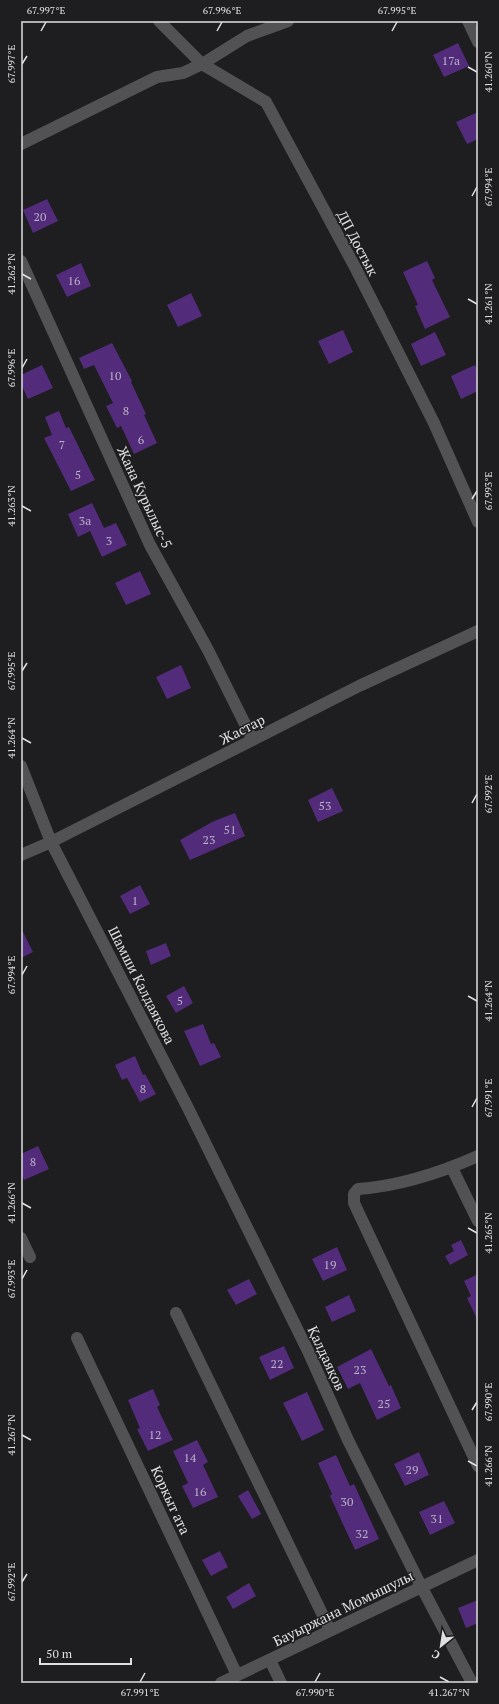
<svg xmlns="http://www.w3.org/2000/svg" width="499" height="1704" viewBox="0 0 499 1704" font-family="'PT Serif',serif">
	<style>
		.building { fill: #522c7a }
		.lines { fill: none; stroke-linecap: round; stroke-linejoin: round }
		.minor { stroke: #525154; stroke-width: 12 }
		.ticks { fill: none; stroke: #e0dfe1; stroke-width: 1.5 }
		.labels { text-anchor: middle; dominant-baseline: central; stroke-width: 3; stroke-linejoin: round; paint-order: stroke }
		.number-label { font-size: 12px; fill: #bcb2c7 }
		.street-label { font-size: 14px; fill: #e0dfe1; stroke: #1e1d20 }
		.neatline { fill: none; stroke: #e0dfe1; stroke-width: 1.5 }
		.ticks-label { font-size: 10px; text-anchor: middle; fill: #e0dfe1 }
	</style>
	<rect width="100%" height="100%" fill="#1e1d20"/>
	<path class="building" d="M458 43 469 66 444 77 433 55Z
		M478 112V139L467 144 456 122Z
		M47 199 58 221 33 233 23 210Z
		M427 261 435 278 432 280 450 317 425 329 415 306 418 305 403 272Z
		M81 263 91 286 67 297 56 275Z
		M191 293 202 316 178 327 167 305Z
		M343 330 353 352 329 364 318 341Z
		M435 332 446 355 421 366 411 344Z
		M112 343 132 381 131 382 146 414 144 415 157 443 134 454 121 426 117 428 106 406 113 403 94 365 84 369 79 358Z
		M42 365 53 388 28 399 21 384V375Z
		M475 365 478 371V391L461 399 451 376Z
		M59 411 66 428 69 427 95 480 71 491 44 438 52 435 45 417Z
		M92 503 104 528 116 523 127 545 102 557 90 531 78 537 68 514Z
		M140 571 151 594 126 605 115 583Z
		M181 665 191 688 167 699 156 677Z
		M332 788 343 811 318 822 308 800Z
		M235 813 245 836 190 860 180 840 214 821Z
		M140 885 150 904 130 914 120 896Z
		M21 928 33 952 21 958Z
		M166 943 171 956 151 965 146 951Z
		M184 986 193 1003 176 1013 166 996Z
		M203 1024 211 1044 214 1043 221 1057 200 1066 184 1031Z
		M135 1056 143 1075 145 1074 156 1094 140 1102 127 1078 122 1080 115 1065Z
		M38 1146 49 1169 24 1180 21 1173V1154Z
		M461 1240 468 1255 450 1265 445 1256 454 1251 451 1245Z
		M337 1247 347 1270 323 1281 312 1259Z
		M478 1274V1321L467 1298 471 1296 464 1281Z
		M249 1279 257 1294 236 1305 227 1290Z
		M349 1295 356 1311 332 1322 325 1307Z
		M284 1346 294 1368 270 1380 259 1357Z
		M371 1349 389 1386 391 1385 401 1408 377 1420 360 1383 348 1389 337 1367Z
		M153 1389 160 1405 157 1407 173 1440 148 1451 137 1429 140 1428 128 1400Z
		M307 1392 324 1430 302 1441 283 1403Z
		M197 1440 208 1462 203 1465 218 1497 193 1508 182 1486 188 1483 173 1451Z
		M419 1452 429 1475 405 1486 394 1464Z
		M336 1455 350 1486 354 1484 379 1539 355 1550 330 1496 332 1494 318 1463Z
		M248 1490 261 1514 252 1519 238 1496Z
		M444 1501 455 1523 430 1535 419 1512Z
		M220 1551 228 1567 211 1576 202 1560Z
		M249 1583 256 1596 233 1609 226 1597Z
		M478 1600V1623L466 1628 458 1608Z"/>
	<g class="lines">
		<path class="minor" d="M159 21 202 64 266 102 356 269 434 423 478 522
			M468 21 478 42
			M21 144 157 77 183 73 202 64 247 36 288 21
			M21 261 150 545 208 650 253 740
			M21 766 51 842 188 1108 308 1351 348 1440 421 1586 472 1683
			M21 855 51 842 359 686 478 631
			M478 1156C440 1173 400 1186 358 1189L354 1194V1203L478 1466
			M452 1168 478 1221
			M21 1238 30 1257
			M176 1313 330 1630
			M77 1338 237 1675
			M270 1660 281 1683
			M221 1683 478 1560"/>
	</g>
	<path class="ticks" d="M41 31 46 22M217 31 222 22M392 31 397 22M22 64 27 56M468 67 477 72M472 196 477 187M22 274 31 279M468 299 477 304M22 368 27 359M472 499 477 491M22 506 31 511M22 671 27 663M22 738 31 743M472 803 477 794M22 975 27 966M468 996 477 1001M472 1107 477 1098M22 1203 31 1208M468 1228 477 1233M22 1279 27 1270M472 1410 477 1402M22 1435 31 1440M468 1461 477 1466M22 1582 27 1574M440 1677 449 1682M140 1682 145 1673M315 1682 320 1673"/>
	<g class="labels">
		<g class="number-label">
			<text x="451" y="60">17а</text>
			<text x="40" y="216">20</text>
			<text x="74" y="280">16</text>
			<text x="115" y="375">10</text>
			<text x="126" y="410">8</text>
			<text x="141" y="439">6</text>
			<text x="62" y="444">7</text>
			<text x="78" y="474">5</text>
			<text x="85" y="520">3а</text>
			<text x="109" y="540">3</text>
			<text x="325" y="805">53</text>
			<text x="230" y="829">51</text>
			<text x="209" y="839">23</text>
			<text x="135" y="900">1</text>
			<text x="180" y="1000">5</text>
			<text x="143" y="1088">8</text>
			<text x="33" y="1161">8</text>
			<text x="330" y="1264">19</text>
			<text x="277" y="1363">22</text>
			<text x="360" y="1369">23</text>
			<text x="384" y="1403">25</text>
			<text x="155" y="1434">12</text>
			<text x="190" y="1457">14</text>
			<text x="412" y="1469">29</text>
			<text x="200" y="1491">16</text>
			<text x="347" y="1501">30</text>
			<text x="437" y="1518">31</text>
			<text x="362" y="1533">32</text>
		</g>
		<g class="street-label">
			<text transform="translate(358 243) rotate(62)">ДП Достык</text>
			<text transform="translate(145 497) rotate(65)">Жана Курылыс-5</text>
			<text transform="translate(242 729) rotate(-27)">Жастар</text>
			<text transform="translate(142 985) rotate(63)">Шамши Калдаякова</text>
			<text transform="translate(327 1358) rotate(65)">Қалдаяқов</text>
			<text transform="translate(171 1500) rotate(65)">Коркыт ата</text>
			<text transform="translate(343 1608) rotate(-26)">Бауыржана Момышулы</text>
		</g>
	</g>
	<rect width="499" height="1704" fill="none" stroke="#1e1d20" stroke-width="44"/>
	<g transform="translate(441 1646) rotate(210)" stroke="#1e1d20" stroke-width="3" paint-order="stroke">
	<path d="M0-3L7 15L0 10L-7 15Z" fill="#e0dfe1"/>
	<text y="-6" font-size="11" font-weight="bold" text-anchor="middle" fill="#e0dfe1">С</text>
	</g>
	<path d="M40 1658v6h91v-6" fill="none" stroke="#e0dfe1" stroke-width="2"/>
	<text x="46" y="1658" font-size="12" fill="#e0dfe1" stroke="#1e1d20" stroke-width="3" paint-order="stroke">50 m</text>
	<rect x="22" y="22" width="455" height="1660" class="neatline"/>
	<g class="ticks-label">
		<text x="46" y="14">67.997°E</text>
		<text x="222" y="14">67.996°E</text>
		<text x="397" y="14">67.995°E</text>
		<text transform="translate(11 64) rotate(-90)" y="4">67.997°E</text>
		<text transform="translate(488 72) rotate(-90)" y="4">41.260°N</text>
		<text transform="translate(488 187) rotate(-90)" y="4">67.994°E</text>
		<text transform="translate(11 274) rotate(-90)" y="4">41.262°N</text>
		<text transform="translate(488 304) rotate(-90)" y="4">41.261°N</text>
		<text transform="translate(11 368) rotate(-90)" y="4">67.996°E</text>
		<text transform="translate(488 491) rotate(-90)" y="4">67.993°E</text>
		<text transform="translate(11 506) rotate(-90)" y="4">41.263°N</text>
		<text transform="translate(11 671) rotate(-90)" y="4">67.995°E</text>
		<text transform="translate(11 738) rotate(-90)" y="4">41.264°N</text>
		<text transform="translate(488 794) rotate(-90)" y="4">67.992°E</text>
		<text transform="translate(11 975) rotate(-90)" y="4">67.994°E</text>
		<text transform="translate(488 1001) rotate(-90)" y="4">41.264°N</text>
		<text transform="translate(488 1098) rotate(-90)" y="4">67.991°E</text>
		<text transform="translate(11 1203) rotate(-90)" y="4">41.266°N</text>
		<text transform="translate(488 1233) rotate(-90)" y="4">41.265°N</text>
		<text transform="translate(11 1279) rotate(-90)" y="4">67.993°E</text>
		<text transform="translate(488 1402) rotate(-90)" y="4">67.990°E</text>
		<text transform="translate(11 1435) rotate(-90)" y="4">41.267°N</text>
		<text transform="translate(488 1466) rotate(-90)" y="4">41.266°N</text>
		<text transform="translate(11 1582) rotate(-90)" y="4">67.992°E</text>
		<text x="140" y="1696">67.991°E</text>
		<text x="315" y="1696">67.990°E</text>
		<text x="449" y="1696">41.267°N</text>
	</g>
</svg>
